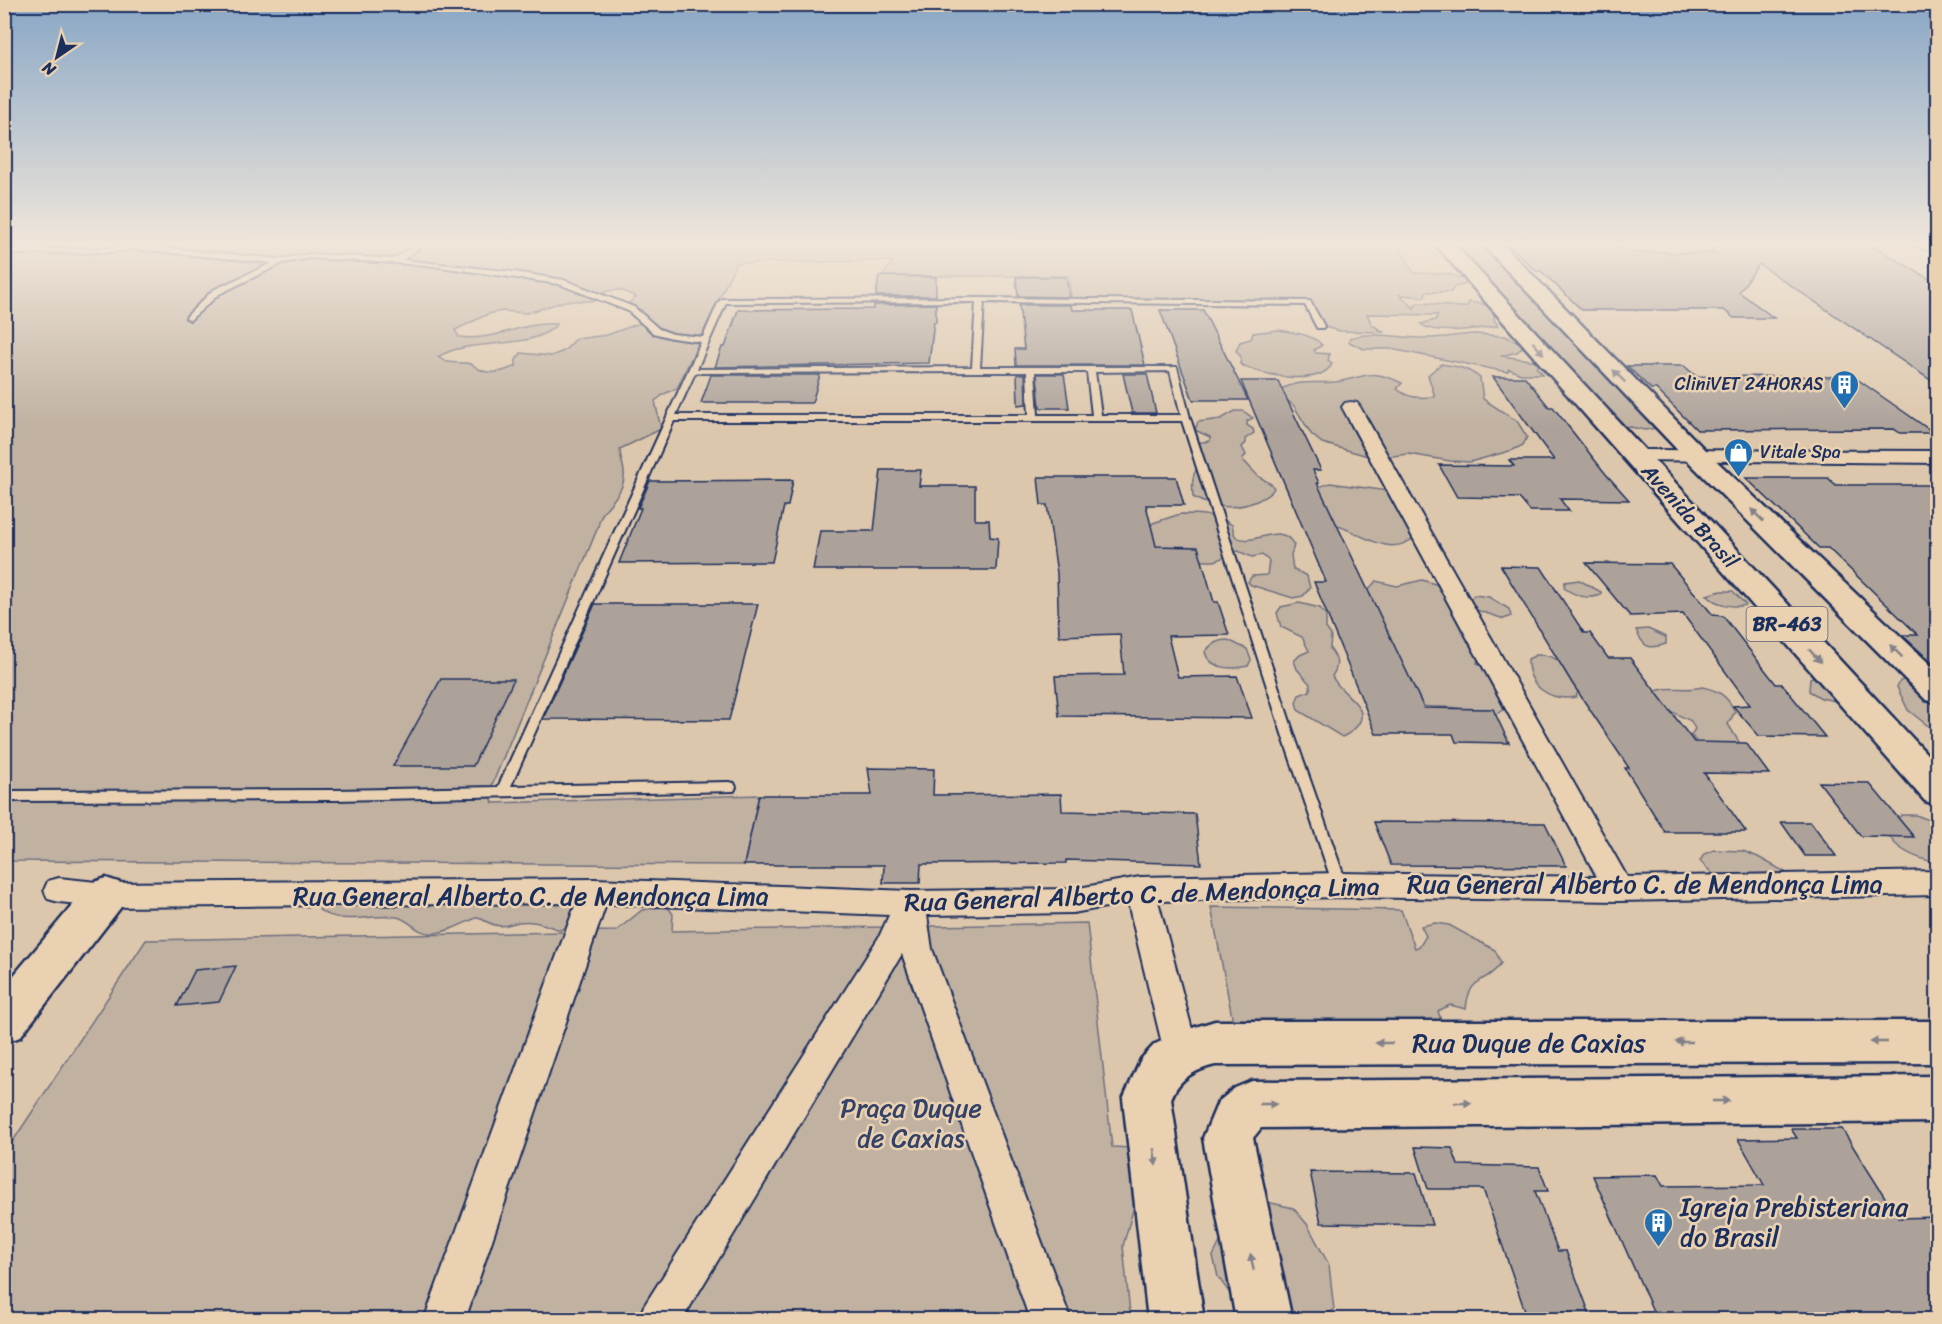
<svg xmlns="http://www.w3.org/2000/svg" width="1942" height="1324" viewBox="0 0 1942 1324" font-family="Sriracha,sans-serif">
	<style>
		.green { fill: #c0b1a1; stroke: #6e7080; stroke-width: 1.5; fill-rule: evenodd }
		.building { fill: #ada299; stroke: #1b2f5e; stroke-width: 1.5 }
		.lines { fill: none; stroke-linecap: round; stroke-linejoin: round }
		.lane-casing { stroke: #1b2f5e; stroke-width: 4 }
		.street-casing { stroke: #1b2f5e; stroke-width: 4 }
		.secondary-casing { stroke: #1b2f5e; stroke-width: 5 }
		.primary-casing { stroke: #1b2f5e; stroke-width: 5 }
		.lane { fill: #e9d1b1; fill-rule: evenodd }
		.street { fill: #e9d1b1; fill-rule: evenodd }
		.secondary { fill: #e9d1b1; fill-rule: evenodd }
		.primary { fill: #e9d1b1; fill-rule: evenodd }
		.oneway { fill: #828088 }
		.labels { text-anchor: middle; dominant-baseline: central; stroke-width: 5; stroke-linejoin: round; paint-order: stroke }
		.far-poi-label { font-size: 18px; fill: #1b2f5e; stroke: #e9d1b1; text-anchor: end }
		.shield { fill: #e9d1b1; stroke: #596077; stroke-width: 1.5 }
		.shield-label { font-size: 20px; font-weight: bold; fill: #1b2f5e }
		.street-label { font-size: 21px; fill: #1b2f5e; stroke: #e9d1b1 }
		.near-street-label { font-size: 26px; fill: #1b2f5e; stroke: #e9d1b1 }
		.near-park-label { font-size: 26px; fill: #344268; stroke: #e9d1b1 }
		.near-poi-label { font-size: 26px; fill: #1b2f5e; stroke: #e9d1b1; text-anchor: start }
	</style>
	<rect width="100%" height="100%" fill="#ddc7ac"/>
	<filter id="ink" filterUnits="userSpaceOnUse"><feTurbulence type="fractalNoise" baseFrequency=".0167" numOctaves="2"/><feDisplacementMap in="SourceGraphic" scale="12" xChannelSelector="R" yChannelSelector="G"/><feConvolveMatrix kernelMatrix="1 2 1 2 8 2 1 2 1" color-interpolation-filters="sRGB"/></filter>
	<g filter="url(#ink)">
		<path class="green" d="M5 242H1396L1414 273 1449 274 1466 280 1464 285 1454 287 1451 292H1426L1425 297 1400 295 1414 308 1417 303C1435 302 1450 308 1467 307L1469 302 1484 304 1495 309 1494 319 1498 326C1481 328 1434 336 1421 324L1435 320 1438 315 1367 314 1372 325 1384 332 1340 331 1320 326 1309 302H1072L1068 276H883L893 261 736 263 677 388 664 394 655 401 661 429 620 449C620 463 628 471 622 486 616 502 600 509 598 527L490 790 493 803 759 795 744 865 5 861ZM621 290 636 297 630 302 632 307 642 310 645 316 643 322 607 335 576 339 564 351 551 356 521 353 516 360V366C504 371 491 376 479 369 476 368 474 365 471 364 458 361 449 366 438 357 470 336 534 352 557 324 523 321 494 342 459 337L455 330 488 314 502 311 527 313 565 301H594L607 291Z
			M1454 242H1481L1659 424 1656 428 1645 430 1625 426Z
			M1278 330C1292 332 1312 334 1322 345L1314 350 1316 353 1330 354 1328 360 1332 363 1331 366C1315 387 1260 375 1240 364L1241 357 1236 351 1240 342 1251 339 1253 333Z
			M1474 334 1505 336 1525 345 1517 352 1501 356 1538 361 1540 364 1536 367 1543 374H1521L1509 369 1507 372 1391 349H1364L1349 342 1350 338C1373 330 1403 339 1427 338 1442 338 1458 335 1474 334Z
			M1441 364C1456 366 1468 368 1480 378L1483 399 1517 421 1527 437 1523 445 1513 450 1470 462 1450 461 1409 454 1375 458 1322 443 1311 434 1294 406 1284 398 1280 390C1299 379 1314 384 1335 382 1366 378 1369 367 1402 383L1397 389C1409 399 1421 398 1435 397L1428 375Z
			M1235 411H1243L1253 418 1247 421V425L1253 429 1254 433 1245 439 1246 443 1242 447 1246 455 1242 459 1258 476 1271 484 1274 488C1271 495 1265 496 1259 500 1238 510 1213 509 1193 497 1192 484 1191 473 1201 464L1190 451V446L1194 443 1210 441V437L1195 430 1198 422 1221 419Z
			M1330 483 1388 491 1415 537C1387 561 1356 528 1331 524L1315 488Z
			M1180 514C1197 514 1218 514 1232 525L1235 536C1253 549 1280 519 1294 545L1291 555 1293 569 1307 576 1310 588 1303 596 1293 598 1251 585 1248 582 1252 576 1267 575 1269 561 1262 555 1252 557 1238 551 1215 561H1193L1158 548 1150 539 1148 528 1153 523Z
			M1422 580 1445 587 1483 652 1477 663 1498 675 1514 697C1496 726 1483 712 1456 708 1445 706 1434 708 1423 706L1366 592 1376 581 1397 586Z
			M1579 580 1601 592V595C1587 600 1576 596 1564 588L1565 582Z
			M1721 591H1733L1746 605C1735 608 1715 605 1707 595Z
			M1474 595 1489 597 1509 609 1511 616 1504 619 1473 609 1469 601Z
			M1299 603 1320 608 1326 615V628L1331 635 1330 649C1338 659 1339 666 1332 676 1339 694 1373 706 1357 726 1352 732 1349 734 1342 737L1298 710 1296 702 1299 695 1310 691V684L1297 669 1294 661 1300 655 1309 651 1302 637 1281 627 1277 613 1281 607Z
			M1648 629 1666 637V644C1649 649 1644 649 1636 630Z
			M1228 640 1247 649 1251 660 1248 666C1233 670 1209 669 1205 652 1211 644 1217 640 1228 640Z
			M1536 655C1560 654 1566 668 1581 684L1576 697C1550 702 1527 686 1528 659Z
			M1817 675 1848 704 1821 698 1809 691 1810 678Z
			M1908 678 1937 689V733L1908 710 1897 687 1900 681Z
			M1702 687C1718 690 1728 696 1735 712L1728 724 1739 742 1734 749 1699 746 1691 735 1695 729 1691 721 1666 709 1652 693C1667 684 1685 692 1702 687Z
			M1902 815H1916L1937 823V863C1919 859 1897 852 1888 834L1895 820Z
			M1714 850 1743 851 1758 857 1787 873 1799 884 1801 895C1755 904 1731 895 1700 861L1704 854Z
			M580 892 590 912 561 930C552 928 543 923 533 922 506 918 509 936 478 917 464 923 449 932 434 933 417 935 411 920 397 917 371 914 342 926 319 910L335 895Z
			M667 906 673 914 672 931 1087 923 1112 1147 1133 1148 1143 1174 1123 1246 1130 1313 1136 1319 5 1320V1153L146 940 616 931 642 910Z
			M1211 907 1401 910 1415 948 1420 946 1426 936 1421 926 1435 923 1449 925 1495 950 1501 963C1487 985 1469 974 1466 1009L1450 1005 1438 1011 1442 1024 1233 1022Z
			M1254 1199 1293 1208 1307 1224 1329 1265 1334 1310 1319 1318 1245 1314 1218 1277 1213 1256 1237 1208Z"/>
		<path class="building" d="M1506 242H1614L1626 252 1715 253 1701 242H1866L1938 284V385L1759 264 1739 292 1774 318H1734L1724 310H1582L1541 271H1536Z
			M879 276 936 277V296H876Z
			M1016 277H1066L1069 297 1018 296Z
			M936 304V322H934L929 363 715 367 722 347H725L738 310 873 309 874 305Z
			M1019 305H1071L1072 310H1132L1145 365H1016L1015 349H1024Z
			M1160 310H1203L1248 400H1193Z
			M1627 366H1684L1696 376 1854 377 1934 433H1900L1894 429 1697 430 1656 389H1651Z
			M1017 374H1025L1026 404 1018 405Z
			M1037 374H1064L1069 408H1040Z
			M1123 374H1147L1156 413H1132Z
			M711 375H820L812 403H701Z
			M1493 377H1525L1549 407H1553L1605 473 1629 500 1560 499 1569 511H1530L1519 498 1457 497 1439 465 1514 466 1509 460H1554Z
			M1241 381H1278L1321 470H1313L1319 483H1317L1424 708 1493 709 1509 743 1456 742 1453 734H1376L1314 582H1326Z
			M881 470H921L919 486H975V520H989L990 537 998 538 996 570H813L820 531H874Z
			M1038 477H1176L1184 505H1146L1156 546 1198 547 1214 602H1218L1229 635 1168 636 1178 677 1237 676 1252 718 1059 716 1055 676 1124 675 1120 634 1059 636 1057 573 1047 505H1041Z
			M1746 478H1828L1836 485H1938V668L1902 635H1918L1828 548H1819Z
			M793 480 788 506H784L772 562 619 563 641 508H638L650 481Z
			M1586 563 1670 564 1713 615 1723 616 1776 684H1782L1825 737 1759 736 1733 706 1750 705 1683 614 1630 616Z
			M1501 566 1541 567 1584 633H1590L1608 658H1630L1694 742 1746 743 1769 774 1704 773 1746 832H1665L1625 768H1629L1572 683Z
			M595 604H758L729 720 543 719Z
			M441 679H514L473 766H393Z
			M868 768 934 769 933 795 1061 794 1062 811 1195 814 1201 864 1066 860V863L921 864 920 883H883L884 865H744L759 795H872Z
			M1819 782 1869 783 1914 837 1861 836Z
			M1374 822 1545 823 1566 866 1391 865Z
			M1781 822H1811L1836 856H1805Z
			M236 966 219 1002 177 1006 195 970Z
			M1791 1129H1842L1898 1218 1938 1217V1320H1657L1593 1176 1657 1175 1663 1186 1764 1185 1738 1139 1797 1138Z
			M1415 1147 1452 1148 1458 1165 1539 1167 1548 1191H1535L1558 1251H1566L1592 1320H1528L1483 1189H1428Z
			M1310 1172 1416 1173 1432 1225 1321 1223Z"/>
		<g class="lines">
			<defs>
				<path id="lane" d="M419 242H427L403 260 514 272 564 280 634 307 659 329 673 334 703 337 719 301 723 299 980 298 1310 301 1324 326 1323 328H1317L1305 305 984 302 980 367H1177L1190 418 1295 737 1347 885 1345 889 1340 891 1335 889 1333 885 1283 737 1182 421H674L511 786 729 782 734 783 736 787 734 791 335 800 4 801V791L335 790 498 787 701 342 672 338 653 333 628 311 559 284 426 265 310 258 283 263 219 294 190 320 186 318 187 316 213 290 272 263 134 249 109 252 4 254V250L109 248 134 245 279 259 310 254 394 259ZM976 302 972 367 697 369 726 303ZM1170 371 1181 415H1101L1095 372ZM977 372H1027L1029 415H676L695 373ZM1035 372H1087L1092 415H1038Z"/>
				<path id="street" d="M1351 402 1357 403 1360 407 1627 877 1938 871V895L1619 901 1340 897 1158 901 1198 1052 1193 1063 1181 1068 1169 1063 1164 1052 1128 903 1073 913 927 915 932 949 1071 1320H1030L902 954 682 1320H638L644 1306 879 937 889 915 606 904 465 1320H424L576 903 106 907 59 902 48 899 44 890 48 881 59 878 106 883 595 879 910 891 1073 889 1140 877 1340 873 1597 877 1342 407 1345 403Z
					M1637 450 1938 451V463L1630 460 1628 456 1630 452Z"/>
				<path id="secondary" d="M1915 242H1938V254L1918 246Z
					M106 878 121 883 127 895 121 907 20 1037 4 1043V987L91 883Z
					M1215 1021H1938V1063L1215 1065C1195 1070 1179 1078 1171 1099L1204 1320H1148L1123 1099 1141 1059 1155 1044 1189 1029Z
					M1938 1076V1122L1261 1128 1253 1138 1292 1320H1236L1203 1138 1218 1102 1235 1088 1252 1081Z"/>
				<path id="primary" d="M1433 242H1452L1938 766V805L1925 801Z
					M1480 242H1500L1706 451 1938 672V703L1926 700 1688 461Z"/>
			</defs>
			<use href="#lane" class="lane-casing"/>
			<use href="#street" class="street-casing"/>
			<use href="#secondary" class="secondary-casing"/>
			<use href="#primary" class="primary-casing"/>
			<use href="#lane" class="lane"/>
			<use href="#street" class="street"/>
			<use href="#secondary" class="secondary"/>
			<use href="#primary" class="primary"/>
		</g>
		<defs><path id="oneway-solid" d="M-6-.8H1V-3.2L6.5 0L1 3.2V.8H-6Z" transform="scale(1.5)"/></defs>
		<g class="oneway">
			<use href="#oneway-solid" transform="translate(1538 348) rotate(48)"/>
			<use href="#oneway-solid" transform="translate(1619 376) rotate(-134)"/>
			<use href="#oneway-solid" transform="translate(1757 515) rotate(-135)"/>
			<use href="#oneway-solid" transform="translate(1896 651) rotate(-135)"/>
			<use href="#oneway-solid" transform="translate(1815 656) rotate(48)"/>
			<use href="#oneway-solid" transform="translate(1684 1042) rotate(180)"/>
			<use href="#oneway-solid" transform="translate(1879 1042) rotate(180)"/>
			<use href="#oneway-solid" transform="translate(1384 1043) rotate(180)"/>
			<use href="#oneway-solid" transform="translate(1721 1101)"/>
			<use href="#oneway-solid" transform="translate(1463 1103)"/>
			<use href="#oneway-solid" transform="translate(1268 1104)"/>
			<use href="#oneway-solid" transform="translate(1155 1157) rotate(83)"/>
			<use href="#oneway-solid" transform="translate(1252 1262) rotate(-101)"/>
		</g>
	</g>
	<linearGradient id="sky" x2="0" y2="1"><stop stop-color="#89a7c6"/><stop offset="0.57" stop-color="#f0e6da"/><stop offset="1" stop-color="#f0e6da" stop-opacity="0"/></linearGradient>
	<rect width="1942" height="428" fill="url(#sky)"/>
	<defs>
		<symbol id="building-pin" viewBox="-11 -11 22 30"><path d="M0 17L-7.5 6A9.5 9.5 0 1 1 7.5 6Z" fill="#1f6fb2" stroke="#e9d1b1"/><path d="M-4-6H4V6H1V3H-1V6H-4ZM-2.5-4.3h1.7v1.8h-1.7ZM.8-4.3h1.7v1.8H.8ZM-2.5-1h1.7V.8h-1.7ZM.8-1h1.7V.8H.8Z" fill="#fff"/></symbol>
		<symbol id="shop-pin" viewBox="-11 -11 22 30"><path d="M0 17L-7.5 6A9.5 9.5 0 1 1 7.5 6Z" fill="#1f6fb2" stroke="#e9d1b1"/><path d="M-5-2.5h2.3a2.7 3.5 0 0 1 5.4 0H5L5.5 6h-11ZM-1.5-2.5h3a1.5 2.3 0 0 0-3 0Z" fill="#fff"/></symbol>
	</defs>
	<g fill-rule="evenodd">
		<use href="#building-pin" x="1828" y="368" width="33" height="45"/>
		<use href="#shop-pin" x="1722" y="436" width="33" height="45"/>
		<use href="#building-pin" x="1642" y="1206" width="33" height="45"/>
	</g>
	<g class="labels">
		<g class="far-poi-label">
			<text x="1823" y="384">CliniVET 24HORAS</text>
			<text x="1760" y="452" text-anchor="start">Vitale Spa</text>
		</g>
		<rect class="shield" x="1746.5" y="607" width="81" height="34" rx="4.5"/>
		<g class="shield-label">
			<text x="1787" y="624">BR-463</text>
		</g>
		<g class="street-label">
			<text transform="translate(1690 516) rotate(48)">Avenida Brasil</text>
		</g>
		<g class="near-street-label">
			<text x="1645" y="884">Rua General Alberto C. de Mendonça Lima</text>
			<text transform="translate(1142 894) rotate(-2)">Rua General Alberto C. de Mendonça Lima</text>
			<text x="531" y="896">Rua General Alberto C. de Mendonça Lima</text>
			<text x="1529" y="1043">Rua Duque de Caxias</text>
		</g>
		<g class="near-park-label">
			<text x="911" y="1108">Praça Duque<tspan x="911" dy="30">de Caxias</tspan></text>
		</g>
		<g class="near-poi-label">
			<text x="1680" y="1207">Igreja Prebisteriana<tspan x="1680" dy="30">do Brasil</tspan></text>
		</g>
	</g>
	<rect width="1942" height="1324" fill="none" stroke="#e9d1b1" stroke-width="24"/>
	<rect x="12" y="12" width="1918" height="1300" fill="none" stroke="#1b2f5e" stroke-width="2" filter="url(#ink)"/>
	<g transform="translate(57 57) rotate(215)" stroke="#e9d1b1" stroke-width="4.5" paint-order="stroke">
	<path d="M0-4.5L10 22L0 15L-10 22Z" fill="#1b2f5e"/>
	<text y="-9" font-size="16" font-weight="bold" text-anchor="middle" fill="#1b2f5e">N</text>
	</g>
</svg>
